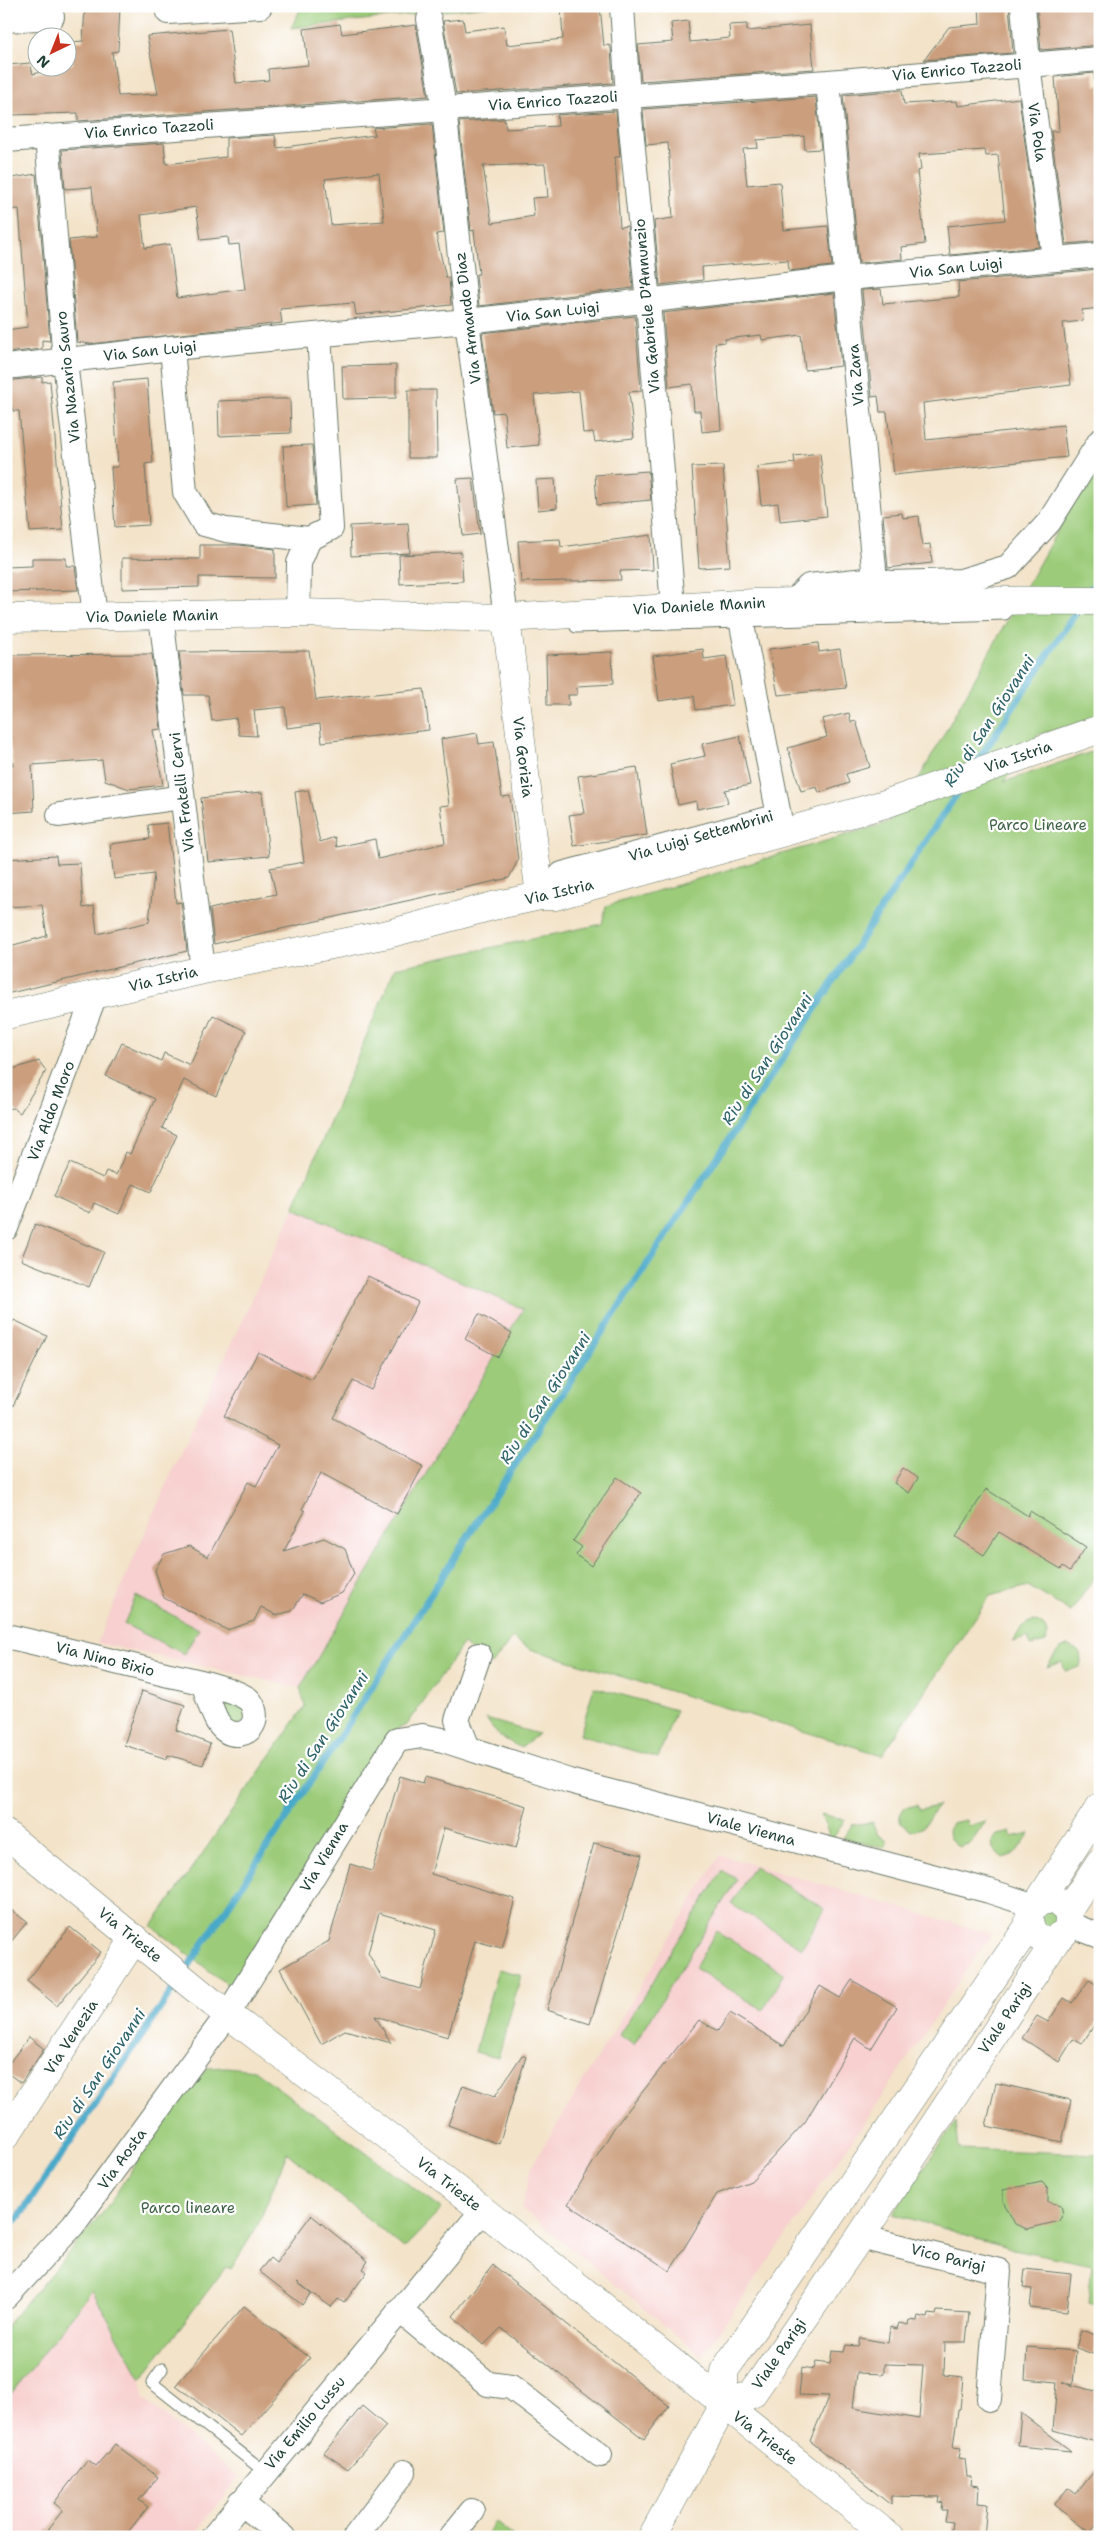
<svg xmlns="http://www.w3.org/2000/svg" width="1106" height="2543" viewBox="0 0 1106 2543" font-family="'Shantell Sans',sans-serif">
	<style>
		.built { fill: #f7d0cf }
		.green { fill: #9ccc7a; stroke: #5e8457 }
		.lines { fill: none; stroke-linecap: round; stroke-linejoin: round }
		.stream { stroke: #4aa9c9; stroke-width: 7 }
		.building { fill: #cb9e7d; fill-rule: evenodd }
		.lane-casing { stroke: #697768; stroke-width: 13 }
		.street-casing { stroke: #697768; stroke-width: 26 }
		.secondary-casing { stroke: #697768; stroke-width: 29 }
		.lane { stroke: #fff; stroke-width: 11 }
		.street { stroke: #fff; stroke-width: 24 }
		.secondary { stroke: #fff; stroke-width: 28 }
		.labels { text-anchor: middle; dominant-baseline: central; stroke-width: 4.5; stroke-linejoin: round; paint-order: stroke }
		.street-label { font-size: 15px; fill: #1f3d34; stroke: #fff }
		.park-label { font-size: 15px; fill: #3e6146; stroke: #fff }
		.water-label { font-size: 16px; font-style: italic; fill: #2e6368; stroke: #fff }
	</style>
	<rect width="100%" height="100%" fill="#fff"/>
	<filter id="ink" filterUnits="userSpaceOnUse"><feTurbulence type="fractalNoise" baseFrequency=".02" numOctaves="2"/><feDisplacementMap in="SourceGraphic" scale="10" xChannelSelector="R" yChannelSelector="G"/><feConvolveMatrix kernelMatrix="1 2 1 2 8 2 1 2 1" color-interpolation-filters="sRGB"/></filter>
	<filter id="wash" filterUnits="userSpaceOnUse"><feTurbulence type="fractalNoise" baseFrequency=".0096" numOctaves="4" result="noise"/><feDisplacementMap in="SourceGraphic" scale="20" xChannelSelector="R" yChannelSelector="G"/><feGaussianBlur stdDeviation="1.12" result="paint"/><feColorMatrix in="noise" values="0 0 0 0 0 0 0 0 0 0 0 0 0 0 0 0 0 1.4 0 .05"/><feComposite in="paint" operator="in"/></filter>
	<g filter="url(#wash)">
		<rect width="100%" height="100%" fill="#f3e3c9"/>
		<path class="built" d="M294 1208 523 1309 392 1545 300 1688 97 1643 172 1471Z
			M720 1855 991 1934 866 2120 702 2356 521 2208 532 2166Z
			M92 2290 141 2379 143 2398 238 2477 193 2537H6V2400Z"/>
		<path class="green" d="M302 6H488L291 28Z
			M1100 464V717L1037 735 1004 782 1100 749V1569L1071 1612 1028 1586 990 1596 882 1755 530 1649 512 1638 492 1665 463 1644 407 1725 397 1729 230 1987 152 1926 305 1706 300 1688 523 1309 294 1208 395 968 602 924 606 906 890 822 920 777 1085 481Z
			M136 1596 199 1629 184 1654 124 1624Z
			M1033 1621C1045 1624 1049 1631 1046 1642L1031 1646 1028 1637 1013 1642C1018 1633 1023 1623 1033 1621Z
			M1068 1646C1080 1649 1083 1655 1080 1667L1065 1671 1062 1662 1047 1667C1053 1658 1057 1648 1068 1646Z
			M594 1687 676 1710 658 1758 580 1735Z
			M234 1698 252 1718 231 1728 222 1707Z
			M486 1719 538 1734 521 1748 499 1736Z
			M917 1805 920 1810 938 1806 922 1828 911 1831 900 1823V1815L904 1808Z
			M821 1814 845 1820 831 1841Z
			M966 1820 968 1826 986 1821 971 1843 959 1847 949 1838 948 1831 952 1823Z
			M872 1822 878 1835 886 1839 887 1844 883 1848 843 1838 852 1825Z
			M1010 1832 1012 1837 1030 1833 1015 1854 1003 1858 993 1849 992 1842 997 1835Z
			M754 1866 825 1909 802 1948 731 1904Z
			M722 1871 737 1879 634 2045 619 2035Z
			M1049 1900 1060 1904 1068 1914 1048 1939 1032 1930Z
			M716 1931 784 1973 763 2010 695 1968Z
			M498 1969 521 1975 498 2058 475 2052Z
			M227 2067 254 2070 442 2209 404 2248 287 2153 258 2225 231 2269 226 2267 141 2379 92 2290 6 2400V2326L106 2209 179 2096 208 2068Z
			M956 2122 959 2149 1100 2154V2306L1088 2302 1092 2265 1014 2249 893 2214Z
			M495 2522 514 2537H484Z"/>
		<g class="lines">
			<path class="stream" d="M1087 595 1100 577
				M977 762 1079 608
				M184 1973 341 1735 472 1530 962 786
				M6 2230 19 2217 178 1982"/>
		</g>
		<g id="blocks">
			<path class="building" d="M85 6H120L118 51 112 52 118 96 158 94 147 36 229 29 236 83 269 80 268 69 308 65 304 29 340 24 342 34 416 25 428 96 78 121V113L13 115 8 65 30 63 33 74 73 64 72 42 83 41Z
				M561 6H600L604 46 609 45 611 48 613 83 456 94 443 21 463 19 465 31 504 26 507 45 563 39Z
				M979 6H1009L1013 53 924 60 949 27 980 24Z
				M1037 6H1097L1098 15H1100V45L1041 50Z
				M688 21 690 42 730 38 729 25 747 24V31L810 25 814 69 641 81 638 45 673 42 671 23Z
				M1094 73 1095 86 1100 85V241L1066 244 1051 131H1059L1055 77Z
				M902 90 904 104 957 101 958 106 1019 98 1039 247 950 255 947 226 1005 220 998 155 986 156 985 150 919 154 921 170 917 171 925 244 901 247 902 259 859 263 843 95Z
				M816 97 821 149 805 150 804 136 757 140 758 148 743 149 747 185 780 182 784 230 828 226 832 266 789 271 788 260 702 267 703 280 660 285 654 221 673 218 668 143 646 145 643 109Z
				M616 111 620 157H615L620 227 627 226 633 288 479 306 476 274H479L474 230 471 231 459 122 504 119 506 129 558 126 557 115ZM545 164 548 197 532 198 534 216 492 223 483 166Z
				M432 124 444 233 436 234 446 278H449L451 305 356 315 354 303 280 309 282 323 90 344 77 342 69 240 97 237 92 187 65 189 62 150 164 143 166 164 226 157V138L275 135 277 148 375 135 373 128ZM379 173 384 221 331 225 325 179ZM196 207 201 240 228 237 229 245 239 244 245 289 177 298 170 244 145 248 141 215Z
				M36 174 50 341 42 340V349L6 353V330L28 327 19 209 6 210V179Z
				M1100 269V308L1082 310 1083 321 1063 323 1071 385 923 403 926 440 1063 425 1067 457 894 475 887 412H880L878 396 872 397 862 290 881 289 883 304 959 297 958 282Z
				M834 293 841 366 805 370 801 335 762 340 761 335 725 339V342L715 343 721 430 702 432 700 411H694L692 384 669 387 663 313Z
				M635 316 641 391 629 392 634 438 595 442 593 432 583 433 579 391 534 395 539 445 507 448 504 412 493 413 482 333Z
				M396 365V398L343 399 342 366Z
				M42 377V382L50 381 63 530 30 532 19 411H13L10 402 6 403V381Z
				M147 379 153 463 145 464 149 525 115 527 111 467H118L113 382Z
				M408 390H436L437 458H408Z
				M273 399H290L291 433 219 436 218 401Z
				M312 445 316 505 286 507 283 446Z
				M820 453 827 516 780 521 778 503 761 505 757 467 795 463 794 456Z
				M723 466 730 566 699 568 692 467Z
				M648 471 651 500 597 505 595 475Z
				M473 478 480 534 463 536 457 479Z
				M555 479 557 508 538 510 536 480Z
				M902 513 903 518 919 516 922 545 930 544 932 563 888 568 883 515Z
				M408 523 410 553 351 556 350 526Z
				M651 535 653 570 620 571 621 580 521 582 518 541 560 539 561 547Z
				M200 545H239L275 549V578L199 577V587L122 589V558L200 559Z
				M461 552 463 581 400 584 399 555Z
				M32 558H66V566H75L78 590 6 592V567L32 566Z
				M818 643 819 652 840 649 846 688 778 695 769 649Z
				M703 649 704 659 726 656 733 705 696 710 694 696 659 701 653 656Z
				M309 651 316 700 424 689 429 730 322 742 320 724 287 728 285 707 254 710 257 736 239 735 236 718 212 721 208 695H184L179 652Z
				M612 652 613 684 577 686V695H568L569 705H547L546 655Z
				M152 654 161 729 153 730 163 785 129 789 105 780 102 760 32 765 34 811 6 813V765H13L6 722V655Z
				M849 713 851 722 856 721 870 767 846 774 849 783 819 793 817 787 801 791 788 748 827 737 822 719Z
				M477 733 479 744 494 742 502 797 510 796 518 860 509 878 214 944 210 909 276 894 270 868 304 862 295 792 308 790 320 842 335 837 337 847 375 839 378 859 445 843 440 806 449 805 441 739Z
				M740 736 750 785 725 790 728 803 697 809 696 801 678 805 670 764 705 756 702 744Z
				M637 767 647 835 574 846 569 815 584 813 578 776Z
				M262 792 269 856 208 862 201 798Z
				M167 823 176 903 181 902 187 951 6 994V947L47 936 42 905 6 907V859L56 856 57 864 80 863 83 908 94 906 97 934 149 922 154 874 114 879 110 844 150 839 148 825Z
				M213 1015 246 1031 216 1096 184 1080 162 1128 177 1135 151 1192 133 1184 119 1214 94 1203 90 1213 54 1196 70 1163 103 1178 106 1171 116 1175 126 1152 130 1154 155 1099 106 1076 122 1043 161 1061 164 1053 190 1065Z
				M39 1061 46 1071 20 1113 13 1108 6 1109V1071Z
				M35 1224 104 1252 89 1287 21 1260Z
				M368 1276 418 1302 371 1390 353 1381 333 1418 423 1466 397 1514 321 1473 302 1509 305 1511 284 1551 324 1538 345 1549 354 1574 342 1593 320 1602 303 1594 292 1611 276 1615 261 1607 254 1621 227 1630 164 1598 155 1570 164 1554 189 1546 208 1557 248 1482 256 1486 278 1445 224 1416 258 1352 312 1380Z
				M479 1314 512 1333 498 1357 465 1339Z
				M14 1320 47 1336 6 1420V1335Z
				M903 1468 918 1478 909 1493 894 1483Z
				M617 1477 641 1493 591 1566 576 1555 582 1547 573 1541Z
				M986 1489 1028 1516 1030 1511 1086 1547 1070 1571 1063 1566 1061 1569 999 1532 984 1555 956 1537Z
				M142 1691 185 1705 176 1730 210 1744 203 1765 168 1755 167 1759 124 1745Z
				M400 1776 423 1783 425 1777 527 1806 516 1848 444 1828 431 1874 515 1899 502 1948 475 1941 448 2037 375 2016 391 2043 345 2030 321 2044 280 1969 329 1941 350 1864 372 1871ZM379 1913 436 1930 420 1989 382 1978 368 1953Z
				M594 1843 642 1855 590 2024 547 2010Z
				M6 1906 27 1922 6 1948Z
				M70 1927 101 1952 57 2006 27 1981Z
				M852 1980 897 2007 871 2049 855 2038 805 2122 751 2181 717 2194 670 2271 568 2204 614 2128 699 2020 718 2031 730 2013 784 2046 820 1986 840 1998Z
				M1089 1980 1100 1987V2016L1082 2044 1073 2039 1059 2062 1022 2038 1037 2016 1048 2022 1064 1998 1072 2003Z
				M29 2037 44 2049 21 2083 6 2072V2067Z
				M522 2055 526 2057 499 2144 448 2125 463 2085 495 2096Z
				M996 2083 1071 2100 1062 2142 986 2126Z
				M1042 2182 1048 2189V2202L1061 2205 1063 2214 1059 2221 1027 2229 1015 2224 1003 2201V2190Z
				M311 2215 368 2261 363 2269 367 2272 344 2303 338 2299 331 2307 297 2282 311 2293 302 2305 259 2271 270 2258 276 2263Z
				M493 2265 669 2406 644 2439 501 2328 484 2345 453 2316Z
				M1025 2269 1071 2274 1067 2312 1030 2308 1032 2289 1023 2288Z
				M244 2306 310 2358 241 2436 176 2385Z
				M937 2311 969 2313 966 2342H945L944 2375 963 2377 960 2410H958L953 2447 961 2448 959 2458 965 2459 967 2476H972L971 2485 979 2486 978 2503 987 2504 984 2537H951L953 2522 945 2521 947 2510H942L943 2503 939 2502 940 2497 891 2496V2505L810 2441 829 2396 799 2395 802 2367 814 2369 816 2362 830 2364 832 2351 844 2352 846 2345 858 2346 860 2338 888 2343 890 2327 897 2329 899 2323 908 2325 909 2320 917 2321 918 2316 928 2318 929 2314 936 2315ZM884 2364 923 2365 919 2419 853 2408 857 2373 884 2374Z
				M1081 2330 1099 2336 1093 2354 1076 2348Z
				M1027 2347 1076 2351 1073 2384 1063 2383 1100 2392V2443L1053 2430 1057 2382 1025 2379Z
				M362 2406 386 2426 348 2469 324 2453Z
				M1021 2413 1071 2451 1018 2446Z
				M115 2444 158 2477 139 2500 148 2507 124 2537H42L63 2510 54 2503 87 2460 96 2466Z
				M1100 2464V2521L1090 2533 1054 2505 1068 2488 1076 2494Z"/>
		</g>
	</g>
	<g filter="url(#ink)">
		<use href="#blocks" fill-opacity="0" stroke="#697768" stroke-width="1"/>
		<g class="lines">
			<defs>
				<path id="lane" d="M576 627 1005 614
					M162 2369 152 2383 265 2472"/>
				<path id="street" d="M168 6V12L260 6
					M622 6 628 97 648 302 673 606
					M1023 6 1029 72 1054 258
					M429 19 444 108 467 321 506 618
					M6 20 52 17
					M47 136 65 361 95 617
					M6 140 828 82 1100 59
					M172 348 185 492 204 524 226 530 309 539 331 528 319 335
					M6 367 172 348 467 321 847 278 1100 255
					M875 579 890 583 961 581 1008 567 1049 522 1100 441
					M793 602 809 586 875 579 828 82
					M298 613 299 563 309 539
					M161 615 203 970
					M59 815 182 797
					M540 896 562 874 779 816 738 604
					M6 1228 95 995
					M6 1636C59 1648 112 1661 165 1674 187 1679 230 1687 248 1699 255 1705 257 1719 252 1726 249 1731 245 1733 239 1734 214 1736 210 1700 203 1683
					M468 1748 457 1720 479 1655
					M1068 1924 1100 1936
					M860 2237 999 2271 989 2399
					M6 2297 73 2225 228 2014 397 1740 422 1736 443 1740 569 1781 989 1891 1035 1906
					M399 2310 488 2384 511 2387 600 2455
					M240 2502 284 2537
					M213 2537 483 2210
					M355 2537 404 2472
					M451 2537 472 2511"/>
				<path id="secondary" d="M6 618 298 613 506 618 754 603 875 600 1100 601
					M506 618 540 896
					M6 1015 203 970 388 934 493 906 540 896H555L885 804 1100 729
					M6 1834 213 2003 439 2175 890 2537
					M1029 1920a20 20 0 1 1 40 0a20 20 0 1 1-40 0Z
					M1037 1904 1100 1807
					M1067 1912 1100 1862
					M6 2135 135 1938
					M724 2405 752 2394 860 2237 1059 1936
					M652 2537 724 2405V2371L1030 1924"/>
			</defs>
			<use href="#lane" class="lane-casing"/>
			<use href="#street" class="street-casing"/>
			<use href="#secondary" class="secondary-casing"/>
			<use href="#lane" class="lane"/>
			<use href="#street" class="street"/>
			<use href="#secondary" class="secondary"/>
		</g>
	</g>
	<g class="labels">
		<g class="street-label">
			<text transform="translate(957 70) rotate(-5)">Via Enrico Tazzoli</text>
			<text transform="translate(553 101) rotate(-4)">Via Enrico Tazzoli</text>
			<text transform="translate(149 129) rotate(-4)">Via Enrico Tazzoli</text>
			<text transform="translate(1037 132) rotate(82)">Via Pola</text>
			<text transform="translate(956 268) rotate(-6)">Via San Luigi</text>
			<text transform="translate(647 306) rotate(-95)">Via Gabriele D'Annunzio</text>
			<text transform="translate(553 312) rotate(-6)">Via San Luigi</text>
			<text transform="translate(468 318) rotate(-97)">Via Armando Diaz</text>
			<text transform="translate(150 351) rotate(-6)">Via San Luigi</text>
			<text transform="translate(856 375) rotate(-95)">Via Zara</text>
			<text transform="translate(68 377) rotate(-96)">Via Nazario Sauro</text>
			<text transform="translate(699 606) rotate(-3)">Via Daniele Manin</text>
			<text transform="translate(152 616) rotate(-1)">Via Daniele Manin</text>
			<text transform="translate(523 757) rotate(83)">Via Gorizia</text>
			<text transform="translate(1018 757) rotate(-19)">Via Istria</text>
			<text transform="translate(182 792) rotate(-97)">Via Fratelli Cervi</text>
			<text transform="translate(701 836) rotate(-16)">Via Luigi Settembrini</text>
			<text transform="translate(559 892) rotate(-13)">Via Istria</text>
			<text transform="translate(163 979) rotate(-13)">Via Istria</text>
			<text transform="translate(51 1111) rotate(-69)">Via Aldo Moro</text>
			<text transform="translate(105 1659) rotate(14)">Via Nino Bixio</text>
			<text transform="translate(751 1829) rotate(15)">Viale Vienna</text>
			<text transform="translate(324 1857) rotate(-59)">Via Vienna</text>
			<text transform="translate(130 1935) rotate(39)">Via Trieste</text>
			<text transform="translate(1005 2018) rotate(-56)">Viale Parigi</text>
			<text transform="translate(71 2037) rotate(-57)">Via Venezia</text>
			<text transform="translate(122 2159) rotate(-54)">Via Aosta</text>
			<text transform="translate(449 2184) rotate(38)">Via Trieste</text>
			<text transform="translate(948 2258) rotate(14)">Vico Parigi</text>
			<text transform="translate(779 2354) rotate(-55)">Viale Parigi</text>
			<text transform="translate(305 2423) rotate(-50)">Via Emilio Lussu</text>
			<text transform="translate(765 2438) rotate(38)">Via Trieste</text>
		</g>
		<g class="park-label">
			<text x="1038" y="825">Parco Lineare</text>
			<text x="188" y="2208">Parco lineare</text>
		</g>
		<g class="water-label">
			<text transform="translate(989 721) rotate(-57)">Riu di San Giovanni</text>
			<text transform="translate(767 1059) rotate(-57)">Riu di San Giovanni</text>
			<text transform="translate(545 1398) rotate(-57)">Riu di San Giovanni</text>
			<text transform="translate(323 1737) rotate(-57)">Riu di San Giovanni</text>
			<text transform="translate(99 2074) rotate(-56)">Riu di San Giovanni</text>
		</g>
	</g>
	<rect width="1106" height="2543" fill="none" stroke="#fff" stroke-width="25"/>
	<g transform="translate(52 52) rotate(223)"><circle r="24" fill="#ffffff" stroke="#a5b1ae"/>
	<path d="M0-4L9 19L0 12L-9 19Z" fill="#c8321e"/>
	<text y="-8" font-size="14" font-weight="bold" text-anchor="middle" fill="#1f3d34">N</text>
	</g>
</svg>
